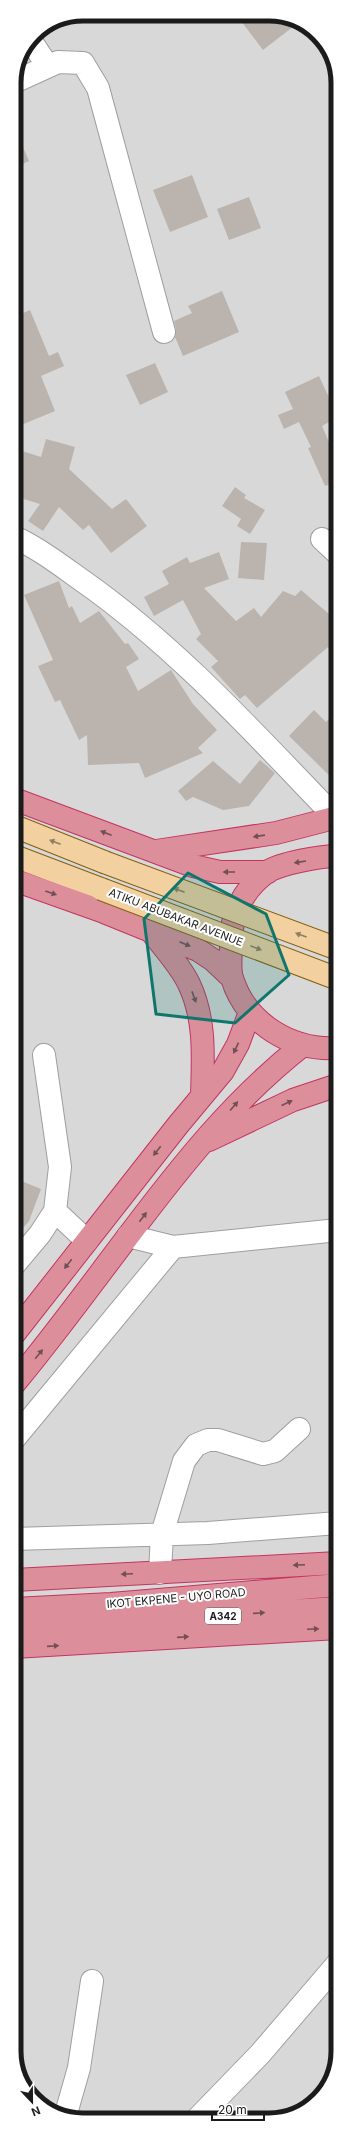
<svg xmlns="http://www.w3.org/2000/svg" width="352" height="2134" viewBox="0 0 352 2134" font-family="Inter,sans-serif">
	<style>
		.residential { fill: #d9d8d8 }
		.building { fill: #bbb4ae }
		.lines { fill: none; stroke-linecap: round; stroke-linejoin: round }
		.minor-casing { stroke: #9f9f9f; stroke-width: 24 }
		.major-casing { stroke: #83600e; stroke-width: 24 }
		.highway-casing { stroke: #c33461; stroke-width: 24 }
		.minor { stroke: #fff; stroke-width: 22 }
		.major { stroke: #f2d0a0; stroke-width: 22 }
		.highway { stroke: #dc8f9b; stroke-width: 22 }
		.major-bridge-casing { stroke: #83600e; stroke-width: 24; stroke-linecap: butt }
		.major-bridge { stroke: #f2d0a0; stroke-width: 22 }
		.oneway { fill: #724f55 }
		.oneway2 { fill: #917f64 }
		.marked { fill: #0f766e; fill-opacity: 0.2; stroke: #0f766e; stroke-width: 3; stroke-linejoin: round }
		.labels { text-anchor: middle; dominant-baseline: central; stroke-width: 4; stroke-linejoin: round; paint-order: stroke }
		.shield { fill: #fff; stroke: #5f5f5f; stroke-width: 1 }
		.shield-label { font-size: 10px; font-weight: bold; fill: #1b1b1b }
		.street-label { font-size: 11px; fill: #1b1b1b; stroke: #fff }
		.rim { fill: none; stroke: #1b1b1b; stroke-width: 5 }
	</style>
	<rect width="100%" height="100%" fill="#ebe8e1"/>
	<path class="residential" d="M287 16 321 38 338 78V2051L333 2077 318 2100 274 2120 65 2118 31 2096 14 2056V79L34 34 57 19Z"/>
	<path class="building" d="M287 16 298 23 263 50 238 17Z
		M14 126 29 161 14 168Z
		M192 175 208 217 170 232 153 190Z
		M249 197 261 228 229 240 217 209Z
		M222 291 239 332 183 356 175 337 176 329 174 321 192 313 188 306Z
		M30 310 49 356 58 352 64 366 41 376 55 411 14 428V317Z
		M155 363 168 392 140 405 126 375Z
		M319 376 338 417 322 426 338 463V481L325 486 308 448 311 447 299 422 284 429 278 415 293 409 285 392Z
		M46 439 75 447 69 469 112 509 126 499 147 526 111 553 89 525 83 530 59 507 43 531 28 521 40 504 14 496V476L22 451 41 457Z
		M235 487 246 495 244 498 265 510 250 534 237 526 241 519 222 506Z
		M241 542 267 543 264 580 238 578Z
		M219 552 229 579 204 588 236 621 254 608 261 617 283 591 295 596 301 590 329 614 338 602V655L328 647 257 708 245 695 240 699 211 667 218 661 196 639 201 634 183 600 154 616 144 597 169 584 162 571 187 557 190 563Z
		M59 581 69 608 72 606 80 623 99 611 125 644 128 643 139 659 126 667 138 691 171 670 193 704 217 730 198 748 203 753 145 778 139 763 88 765 87 735 79 740 60 700 55 702 38 666 53 660 24 595Z
		M338 709V784L289 736 314 710 326 722Z
		M260 760 275 773 249 806 223 810 193 797 186 801 178 791 213 761 240 784Z
		M19 1180 41 1189 29 1221 14 1239V1195Z"/>
	<g class="lines">
		<defs>
			<path id="minor" d="M31 41 47 65
				M14 82 58 62 83 63 98 88 164 332
				M14 537C38 548 59 564 80 579 176 646 255 734 336 818
				M322 539 338 554
				M55 1211 87 1241
				M128 1236 173 1247 338 1230
				M14 1265 40 1234 55 1211 60 1167 44 1055
				M14 1439 173 1247
				M14 1539 208 1533 338 1523
				M160 1573 162 1534 184 1461 196 1445 208 1440H218L263 1454 275 1451 299 1429
				M65 2117 79 2068 92 1981
				M197 2119 260 2054 338 1963"/>
			<path id="major" d="M14 826 104 862
				M14 856 101 889"/>
			<path id="highway" d="M14 799 193 866 220 872H268
				M156 851 276 833 338 817
				M338 856C321 856 281 863 267 872 243 889 230 916 231 945 231 955 229 969 232 978 246 1024 292 1051 338 1048
				M14 880 104 912 198 950 213 960 231 977
				M150 930C163 947 180 965 189 984 206 1020 203 1058 202 1096
				M209 1140 293 1100 338 1085
				M14 1334 178 1125 223 1071 238 1044 250 1012
				M14 1384C54 1336 91 1285 129 1235 181 1166 234 1099 303 1045
				M14 1580 338 1563
				M14 1609 111 1604 338 1585
				M14 1628 338 1608
				M14 1647 338 1628"/>
		</defs>
		<use href="#minor" class="minor-casing"/>
		<use href="#major" class="major-casing"/>
		<use href="#highway" class="highway-casing"/>
		<use href="#minor" class="minor"/>
		<use href="#major" class="major"/>
		<use href="#highway" class="highway"/>
		<defs>
			<path id="major-bridge" d="M104 862 338 949
				M101 889 338 979"/>
		</defs>
		<use href="#major-bridge" class="major-bridge-casing"/>
		<use href="#major-bridge" class="major-bridge"/>
	</g>
	<defs><path id="oneway-solid" d="M-6-.8H1V-3.2L6.5 0L1 3.2V.8H-6Z"/></defs>
	<g class="oneway">
		<use href="#oneway-solid" transform="translate(106 833) rotate(-159)"/>
		<use href="#oneway-solid" transform="translate(259 836) rotate(172)"/>
		<use href="#oneway-solid" transform="translate(300 862) rotate(171)"/>
		<use href="#oneway-solid" transform="translate(229 872) rotate(-180)"/>
		<use href="#oneway-solid" transform="translate(51 893) rotate(19)"/>
		<use href="#oneway-solid" transform="translate(185 944) rotate(23)"/>
		<use href="#oneway-solid" transform="translate(194 997) rotate(70)"/>
		<use href="#oneway-solid" transform="translate(236 1048) rotate(115)"/>
		<use href="#oneway-solid" transform="translate(287 1103) rotate(-25)"/>
		<use href="#oneway-solid" transform="translate(234 1106) rotate(-49)"/>
		<use href="#oneway-solid" transform="translate(157 1151) rotate(128)"/>
		<use href="#oneway-solid" transform="translate(143 1217) rotate(-53)"/>
		<use href="#oneway-solid" transform="translate(68 1264) rotate(128)"/>
		<use href="#oneway-solid" transform="translate(39 1354) rotate(-51)"/>
		<use href="#oneway-solid" transform="translate(299 1565) rotate(177)"/>
		<use href="#oneway-solid" transform="translate(127 1574) rotate(178)"/>
		<use href="#oneway-solid" transform="translate(259 1613) rotate(-4)"/>
		<use href="#oneway-solid" transform="translate(313 1629) rotate(-3)"/>
		<use href="#oneway-solid" transform="translate(183 1637) rotate(-4)"/>
		<use href="#oneway-solid" transform="translate(53 1646) rotate(-4)"/>
	</g>
	<g class="oneway2">
		<use href="#oneway-solid" transform="translate(55 842) rotate(-159)"/>
		<use href="#oneway-solid" transform="translate(179 890) rotate(-159)"/>
		<use href="#oneway-solid" transform="translate(301 935) rotate(-160)"/>
		<use href="#oneway-solid" transform="translate(256 948) rotate(21)"/>
	</g>
	<path class="marked" d="M188 873 266 914 289 975 235 1023 156 1014 144 919Z"/>
	<g class="labels">
		<rect class="shield" x="205" y="1608" width="36" height="16" rx="3"/>
		<g class="shield-label">
			<text x="223" y="1616">A342</text>
		</g>
		<g class="street-label">
			<text transform="translate(176 917) rotate(21)">ATIKU ABUBAKAR AVENUE</text>
			<text transform="translate(176 1598) rotate(-5)">IKOT EKPENE - UYO ROAD</text>
		</g>
	</g>
	<path d="M0 0H352V2134H0ZM83 21H269A62 62 0 0 1 331 83V2051A62 62 0 0 1 269 2113H83A62 62 0 0 1 21 2051V83A62 62 0 0 1 83 21Z" fill="#fff" fill-rule="evenodd"/>
	<path class="rim" d="M83 21H269A62 62 0 0 1 331 83V2051A62 62 0 0 1 269 2113H83A62 62 0 0 1 21 2051V83A62 62 0 0 1 83 21Z"/>
	<g transform="translate(32 2102) rotate(158)" stroke="#ffffff" stroke-width="3" paint-order="stroke">
	<path d="M0-3L7 15L0 10L-7 15Z" fill="#1b1b1b"/>
	<text y="-6" font-size="11" font-weight="bold" text-anchor="middle" fill="#1b1b1b">N</text>
	</g>
	<path d="M212 2114v6h52v-6" fill="none" stroke="#1b1b1b" stroke-width="2"/>
	<text x="218" y="2114" font-size="12" fill="#1b1b1b" stroke="#ffffff" stroke-width="3" paint-order="stroke">20 m</text>
</svg>
